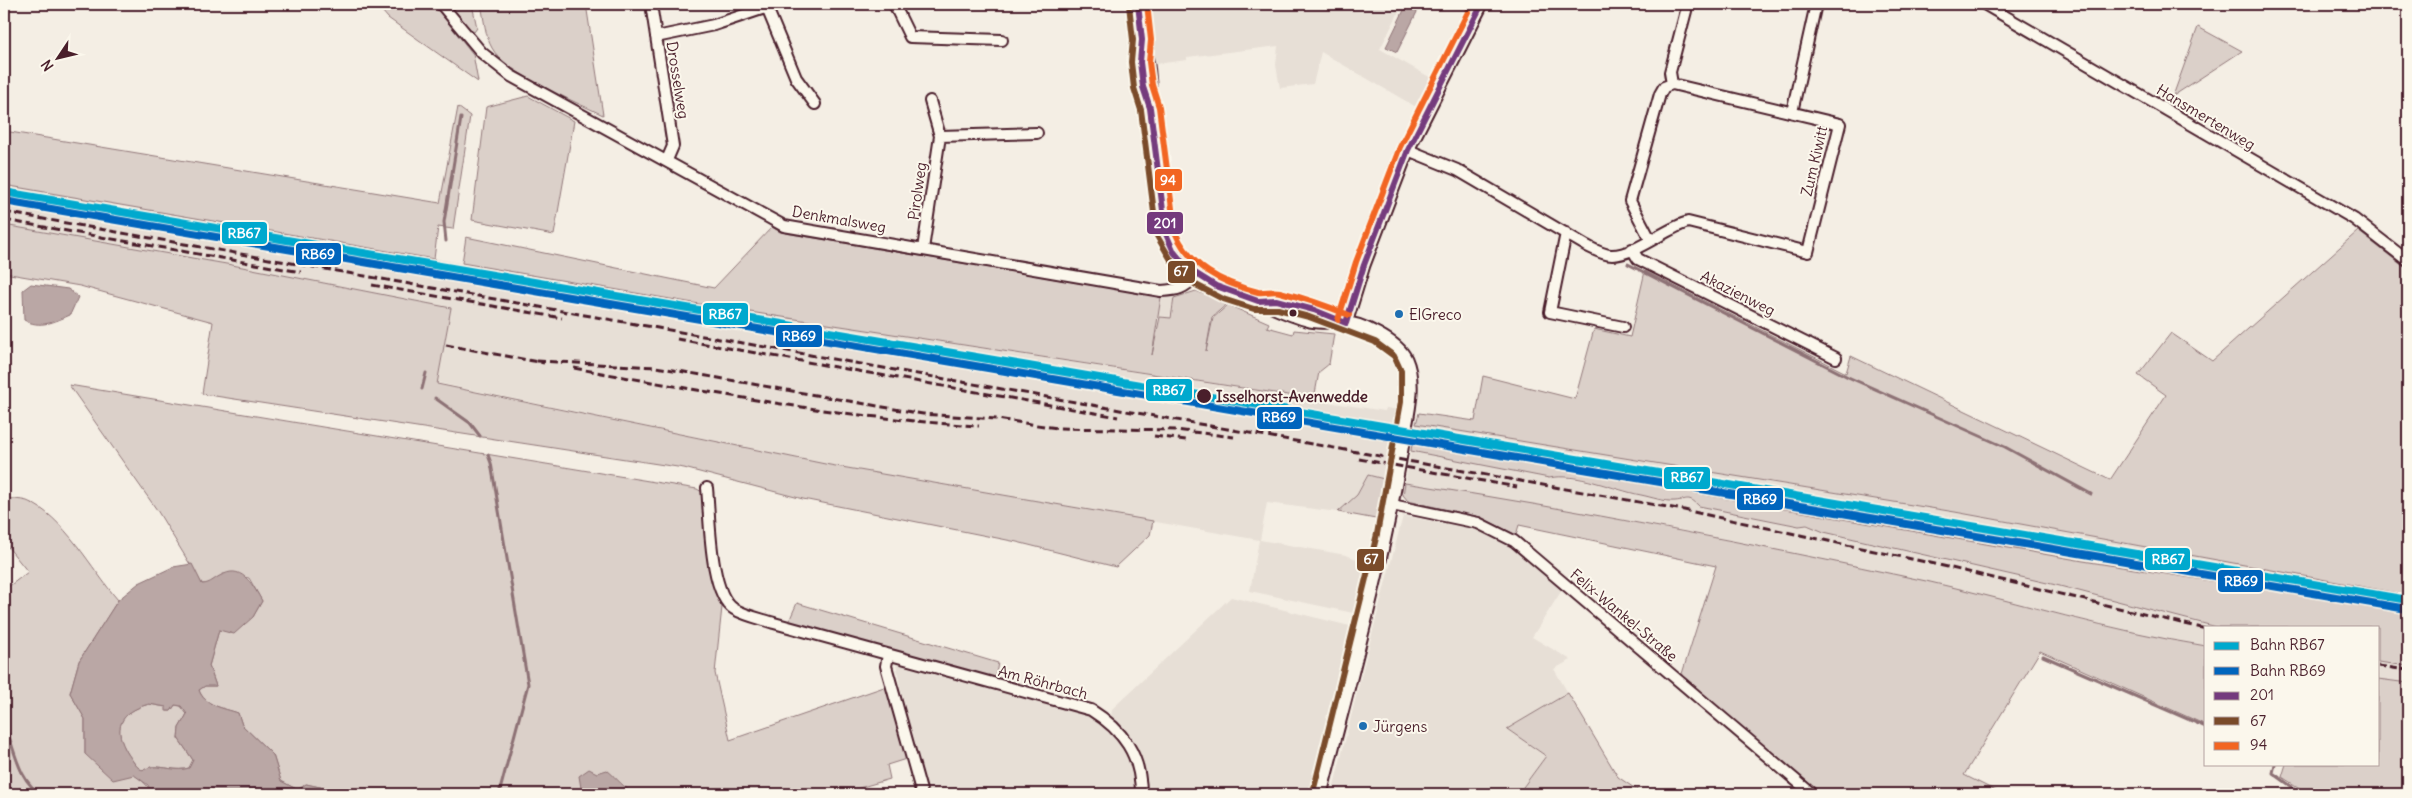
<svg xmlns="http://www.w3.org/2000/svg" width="2412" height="798" viewBox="0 0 2412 798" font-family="Delius,sans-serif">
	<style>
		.built { fill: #e7dfd6 }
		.green { fill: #dbd0c9; stroke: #92787a }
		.water { fill: #baa7a5; stroke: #8d7174; fill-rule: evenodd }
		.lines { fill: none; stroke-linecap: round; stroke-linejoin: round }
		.stream { stroke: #8d7174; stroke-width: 3 }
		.minor-casing { stroke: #4a1f2b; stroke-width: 14 }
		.tertiary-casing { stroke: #4a1f2b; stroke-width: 15 }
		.minor { stroke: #fbf7ec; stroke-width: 10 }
		.tertiary { stroke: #fbf7ec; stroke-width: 11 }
		.rail { stroke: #4a1f2b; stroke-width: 3; stroke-dasharray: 8 4; stroke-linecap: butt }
		.bus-1-casing { stroke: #fbf7ec; stroke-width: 10 }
		.bus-2-casing { stroke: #fbf7ec; stroke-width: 10 }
		.bus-3-casing { stroke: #fbf7ec; stroke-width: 10 }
		.bus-1 { stroke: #743a7d; stroke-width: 6 }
		.bus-2 { stroke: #7a4b2a; stroke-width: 6 }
		.bus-3 { stroke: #f26522; stroke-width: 6 }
		.rail-1-casing { stroke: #fbf7ec; stroke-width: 11 }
		.rail-2-casing { stroke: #fbf7ec; stroke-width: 11 }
		.rail-1 { stroke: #00a9ce; stroke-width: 8 }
		.rail-2 { stroke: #0065bd; stroke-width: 8 }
		.bus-dot { fill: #4a1f2b; stroke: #fbf7ec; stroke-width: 2 }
		.poi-dot { fill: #1f6fb2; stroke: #fbf7ec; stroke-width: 2 }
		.labels { text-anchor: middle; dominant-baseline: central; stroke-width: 4; stroke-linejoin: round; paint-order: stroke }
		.street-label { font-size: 15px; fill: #4a1f2b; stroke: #fbf7ec }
		.poi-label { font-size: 15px; fill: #4a1f2b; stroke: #fbf7ec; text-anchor: start }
		.stop-label { font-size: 15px; font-weight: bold; fill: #4a1f2b; stroke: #fbf7ec; text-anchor: start }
		.line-badge { stroke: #fbf7ec; stroke-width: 2 }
		.badge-label { font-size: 14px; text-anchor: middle; font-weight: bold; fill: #fff }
	</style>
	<rect width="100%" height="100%" fill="#f4eee4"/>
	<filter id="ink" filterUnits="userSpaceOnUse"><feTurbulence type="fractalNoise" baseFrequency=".02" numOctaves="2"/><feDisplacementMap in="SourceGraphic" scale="10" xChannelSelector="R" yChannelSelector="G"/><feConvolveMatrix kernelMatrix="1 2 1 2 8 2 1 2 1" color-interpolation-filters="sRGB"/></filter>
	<g filter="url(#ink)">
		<path class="built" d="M1149 4H1403L1380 49 1433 79 1418 108 1321 52 1313 84 1280 88 1276 65 1278 46 1187 57V60L1156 64Z
			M4 185 711 306 1385 411 1386 408 1399 410 1388 480 1368 475 1357 495 1338 512 1267 503 1260 540 1346 555 1364 562 1368 571 1358 614 1250 591 1259 540 830 465 437 383 451 308 232 265 4 225Z
			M1174 296 1170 318 1158 316 1161 297Z
			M1416 424 1955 512 2408 595V612L2083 561 1412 444Z
			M1411 451 1549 478 1558 476 1596 483 1624 492 1675 501 1684 498 1693 500 1699 506 1799 526 1816 527 1824 532 2056 585 2217 627H2206V646L2165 640 1928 582 1680 530 1405 483Z
			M1403 516 1474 528 1511 546 1562 590 1532 637 1571 660 1554 669 1568 693 1507 729 1546 756 1518 794H1332L1360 680Z
			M1231 597 1354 627 1310 794H1008L1006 789 987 794H928L900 687 896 662 1089 714 1109 733 1112 709Z
			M2378 662 2408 666V683L2378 679Z"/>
		<path class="green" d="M376 4H433L473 54 478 82 388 18Z
			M447 4H472L477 28 474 32 471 31Z
			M481 4H586L603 115C576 102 505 73 492 48 485 36 484 18 481 4Z
			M2198 27 2242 51 2173 96Z
			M528 96 574 121 554 235 472 220 486 107Z
			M458 107 470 116 453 229 438 227 434 259 4 185V131L440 203Z
			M4 225 232 265 451 308 437 384 830 465 1153 521 1150 535 1116 567 1017 542 803 499 684 468 202 394 213 322 80 286 4 273Z
			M772 227 780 232 1161 297 1152 355 1160 317 1171 318 1174 298 1196 291 1227 304 1212 317 1206 351 1213 318 1228 305 1269 323 1267 327 1293 334 1294 330 1334 334 1329 364 1319 372 1314 399 711 306 462 263 466 237 714 288Z
			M2358 231 2408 270V595L1955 512 1416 424 1419 413 1475 421 1483 376 1575 399 1594 329 1630 337 1645 271 1846 373 1851 356 2110 480 2166 395 2138 375 2171 333 2212 361Z
			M69 385 697 489 702 492 712 581 722 607 715 673 730 740 887 686 906 759 887 765 890 779 838 794H337L329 789 306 784 298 790 281 781 273 755 242 725 238 713C223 708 205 706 199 690L205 686H216L209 666 219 630 253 617 262 601 249 578 223 574 209 584H202L157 510Z
			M1412 444 2083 561 2408 612V666L2378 662V627H2217L2056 585 1824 532 1807 525 1799 526 1699 506C1688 495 1688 500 1675 501 1665 502 1651 497 1641 495 1614 490 1576 472 1549 478L1411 451Z
			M1368 475 1388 480 1381 520 1338 512 1357 495Z
			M1405 483C1580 510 1753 544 1926 581 2019 602 2111 631 2206 646V725L2040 651 1964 775 2002 794H1821L1681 677 1716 566 1519 525 1516 535 1481 517 1408 501 1403 495Z
			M4 498C11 499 20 499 27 501 63 515 92 570 118 600L79 661 70 693 85 719V754C107 763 142 771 152 794H4V590L28 572 4 542Z
			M797 603 998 663 995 679 789 621Z
			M2378 679 2408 683V794H2309L2282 777 2286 764H2378Z
			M1568 693 1618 777 1643 794H1518L1546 756 1507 729Z
			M149 704 166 707 167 711H171L175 705 181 706 187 714 179 728 178 738 193 760 189 768C176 772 165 766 151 767 147 768 144 771 140 769 135 766 131 758 128 754 111 728 120 712 149 704Z"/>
		<path class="water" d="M1407 4H1421L1397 52 1386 47Z
			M31 284 68 289 78 297 70 315C54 322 40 329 24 320L23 290Z
			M192 564 202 584C211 584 215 577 224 574 243 565 254 587 262 601L253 617 234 634 219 630 209 666 216 686H205L199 690C204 706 224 708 238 713L242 725 273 755 281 781 298 790 306 784 329 789 337 794H152L148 785 134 775 113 780 85 754V719L70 693 79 661 118 600 139 583 173 567ZM149 704 166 707V711H171L175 705 181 706 187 714 179 728 178 738 193 760 189 768C176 772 165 766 151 767 147 768 144 771 140 769 135 766 131 758 128 754 112 728 120 712 149 704Z
			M589 769 597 773 607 770C618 779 623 788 636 794H582L579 776Z"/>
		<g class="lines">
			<path class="stream" d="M446 241 444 222 461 118
				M1628 264 1848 377 2005 447 2091 494
				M422 389 426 373
				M435 398 470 423 480 436
				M488 455 491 463 528 684 499 794
				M2043 656 2206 727
				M4 724C15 747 17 780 41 794
				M2275 764 2273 773 2302 794
				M43 794H59"/>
			<defs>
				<path id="minor" d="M441 4 482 53 511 76 784 226 1161 291C1178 290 1184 289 1196 276
					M651 4 673 146 667 160
					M894 4 910 37 1002 40
					M1984 4 2354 219 2408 261
					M767 8 796 78 815 104
					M656 37 714 25 777 4
					M1672 84 1670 72 1686 11
					M930 101 940 136
					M1792 112 1816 4
					M1408 150 1457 170 1587 246C1595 250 1603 255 1612 255 1635 255 1665 229 1688 222L1808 252 1840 124 1672 84 1664 87 1660 94 1630 201 1650 239
					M1566 233 1550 312 1623 327
					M923 249 940 136 1037 133
					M1632 249 1638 259 1836 358
					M707 488C710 516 709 594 734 609 746 616 762 619 774 623L1091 710C1123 730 1141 755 1141 794
					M1392 505 1478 523 1514 541 1812 794
					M888 655 886 666 922 794"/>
				<path id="tertiary" d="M1138 4C1142 37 1152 69 1150 103 1155 141 1155 222 1174 252 1193 284 1227 287 1258 301 1276 309 1291 316 1310 321 1321 323 1330 322 1340 322 1360 322 1398 341 1406 359 1418 386 1406 421 1402 449 1383 565 1350 680 1321 794
					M1142 46 1140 62 1143 85
					M1258 301C1285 299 1318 307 1342 322
					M1346 323 1364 265 1408 150 1482 4"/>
			</defs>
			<use href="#minor" class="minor-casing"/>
			<use href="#tertiary" class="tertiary-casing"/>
			<use href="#minor" class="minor"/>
			<use href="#tertiary" class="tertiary"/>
			<path class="rail" d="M4 212 1684 510 1935 564 2206 629
				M4 220 301 272
				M372 285 562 318
				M677 339 1118 417
				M446 345 544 363
				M537 361 656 367 923 414 997 419 1057 428 1176 430 1234 437
				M574 368C708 392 842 418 979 426
				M1154 436 1186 440
				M1359 459 1517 487
				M2378 666 2408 670"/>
			<defs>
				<path id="bus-1" d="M1138 4 1142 40 1140 62 1143 87 1150 108 1166 234 1174 252 1187 268 1216 286 1258 301 1276 300 1314 310 1346 323
					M1346 323 1364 265 1408 150 1482 4"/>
				<path id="bus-2" d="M1129 5 1133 40 1131 62 1134 88 1141 110 1157 236 1174 265 1196 285 1223 299 1254 309H1278L1309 317 1375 342 1394 356 1401 371V402L1377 534 1313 792"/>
				<path id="bus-3" d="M1147 4 1151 40 1149 62 1152 85 1159 107 1175 232C1190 267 1221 283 1258 292 1265 293 1273 290 1280 292 1304 298 1327 306 1349 315
					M1338 320 1356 262 1400 147 1472 4"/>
			</defs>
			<use href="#bus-1" class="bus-1-casing"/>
			<use href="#bus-2" class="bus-2-casing"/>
			<use href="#bus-3" class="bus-3-casing"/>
			<use href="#bus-1" class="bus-1"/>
			<use href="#bus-2" class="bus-2"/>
			<use href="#bus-3" class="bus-3"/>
			<defs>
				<path id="rail-1" d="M4 192 2408 600"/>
				<path id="rail-2" d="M4 201 2407 609"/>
			</defs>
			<use href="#rail-1" class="rail-1-casing"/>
			<use href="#rail-2" class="rail-2-casing"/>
			<use href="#rail-1" class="rail-1"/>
			<use href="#rail-2" class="rail-2"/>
		</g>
	</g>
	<g class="bus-dot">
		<circle cx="1293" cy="313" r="4.5"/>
		<circle cx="1204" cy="396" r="8"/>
	</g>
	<g class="poi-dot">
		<circle cx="1399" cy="314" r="5"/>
		<circle cx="1363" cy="726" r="5"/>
	</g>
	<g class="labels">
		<g class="street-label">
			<text transform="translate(678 80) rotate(81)">Drosselweg</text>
			<text transform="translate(2206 117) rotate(31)">Hansmertenweg</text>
			<text transform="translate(1814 161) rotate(-77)">Zum Kiwitt</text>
			<text transform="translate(917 191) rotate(-82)">Pirolweg</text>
			<text transform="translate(839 219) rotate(10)">Denkmalsweg</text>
			<text transform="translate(1738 293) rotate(27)">Akazienweg</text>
			<text transform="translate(1624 615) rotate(40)">Felix-Wankel-Straße</text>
			<text transform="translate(1043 682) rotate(15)">Am Röhrbach</text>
		</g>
		<g class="poi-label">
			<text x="1409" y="314">ElGreco</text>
			<text x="1373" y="726">Jürgens</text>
		</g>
		<g class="stop-label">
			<text x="1216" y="396">Isselhorst-Avenwedde</text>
		</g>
	</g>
	<g class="line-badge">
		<rect x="1154" y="168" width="29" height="24" rx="5" fill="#f26522"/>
		<rect x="1146" y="211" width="38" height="24" rx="5" fill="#743a7d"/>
		<rect x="221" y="221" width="47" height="24" rx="5" fill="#00a9ce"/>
		<rect x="295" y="242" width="47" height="24" rx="5" fill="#0065bd"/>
		<rect x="1167" y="260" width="29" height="24" rx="5" fill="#7a4b2a"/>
		<rect x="702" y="302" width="47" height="24" rx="5" fill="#00a9ce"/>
		<rect x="775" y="324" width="48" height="24" rx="5" fill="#0065bd"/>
		<rect x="1145" y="378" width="48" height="24" rx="5" fill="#00a9ce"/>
		<rect x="1256" y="406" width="47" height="24" rx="5" fill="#0065bd"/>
		<rect x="1663" y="466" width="48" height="24" rx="5" fill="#00a9ce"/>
		<rect x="1736" y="487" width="48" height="24" rx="5" fill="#0065bd"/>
		<rect x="2144" y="547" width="47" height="24" rx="5" fill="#00a9ce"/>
		<rect x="1356" y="548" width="29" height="24" rx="5" fill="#7a4b2a"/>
		<rect x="2217" y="569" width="47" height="24" rx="5" fill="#0065bd"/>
	</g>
	<g class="badge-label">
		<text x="1168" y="185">94</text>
		<text x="1165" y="228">201</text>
		<text x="244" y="238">RB67</text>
		<text x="318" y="259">RB69</text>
		<text x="1181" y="276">67</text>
		<text x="725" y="319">RB67</text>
		<text x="799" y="341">RB69</text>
		<text x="1169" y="395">RB67</text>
		<text x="1279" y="422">RB69</text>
		<text x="1687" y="482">RB67</text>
		<text x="1760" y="504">RB69</text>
		<text x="2168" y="564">RB67</text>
		<text x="1371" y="564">67</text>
		<text x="2241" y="586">RB69</text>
	</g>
	<rect width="2412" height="798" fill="none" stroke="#fbf7ec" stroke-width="20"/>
	<rect x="10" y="10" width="2392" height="778" fill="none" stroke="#4a1f2b" stroke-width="2" filter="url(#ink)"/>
	<rect x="2204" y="626" width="175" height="140" fill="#fbf7ec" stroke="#b4a19f"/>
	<rect x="2214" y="642" width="25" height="8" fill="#00a9ce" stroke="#b4a19f"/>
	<text x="2250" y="650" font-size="15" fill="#4a1f2b">Bahn RB67</text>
	<rect x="2214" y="667" width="25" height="8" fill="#0065bd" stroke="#b4a19f"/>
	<text x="2250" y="676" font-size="15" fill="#4a1f2b">Bahn RB69</text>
	<rect x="2214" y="692" width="25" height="8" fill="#743a7d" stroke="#b4a19f"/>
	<text x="2250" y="700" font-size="15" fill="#4a1f2b">201</text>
	<rect x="2214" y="717" width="25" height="8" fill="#7a4b2a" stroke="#b4a19f"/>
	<text x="2250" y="726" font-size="15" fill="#4a1f2b">67</text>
	<rect x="2214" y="742" width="25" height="8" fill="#f26522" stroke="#b4a19f"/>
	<text x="2250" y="750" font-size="15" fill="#4a1f2b">94</text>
	<g transform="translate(58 58) rotate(235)" stroke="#fbf7ec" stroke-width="4" paint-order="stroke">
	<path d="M0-4L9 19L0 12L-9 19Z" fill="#4a1f2b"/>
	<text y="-8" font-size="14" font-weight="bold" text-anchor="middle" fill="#4a1f2b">N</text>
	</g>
</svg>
